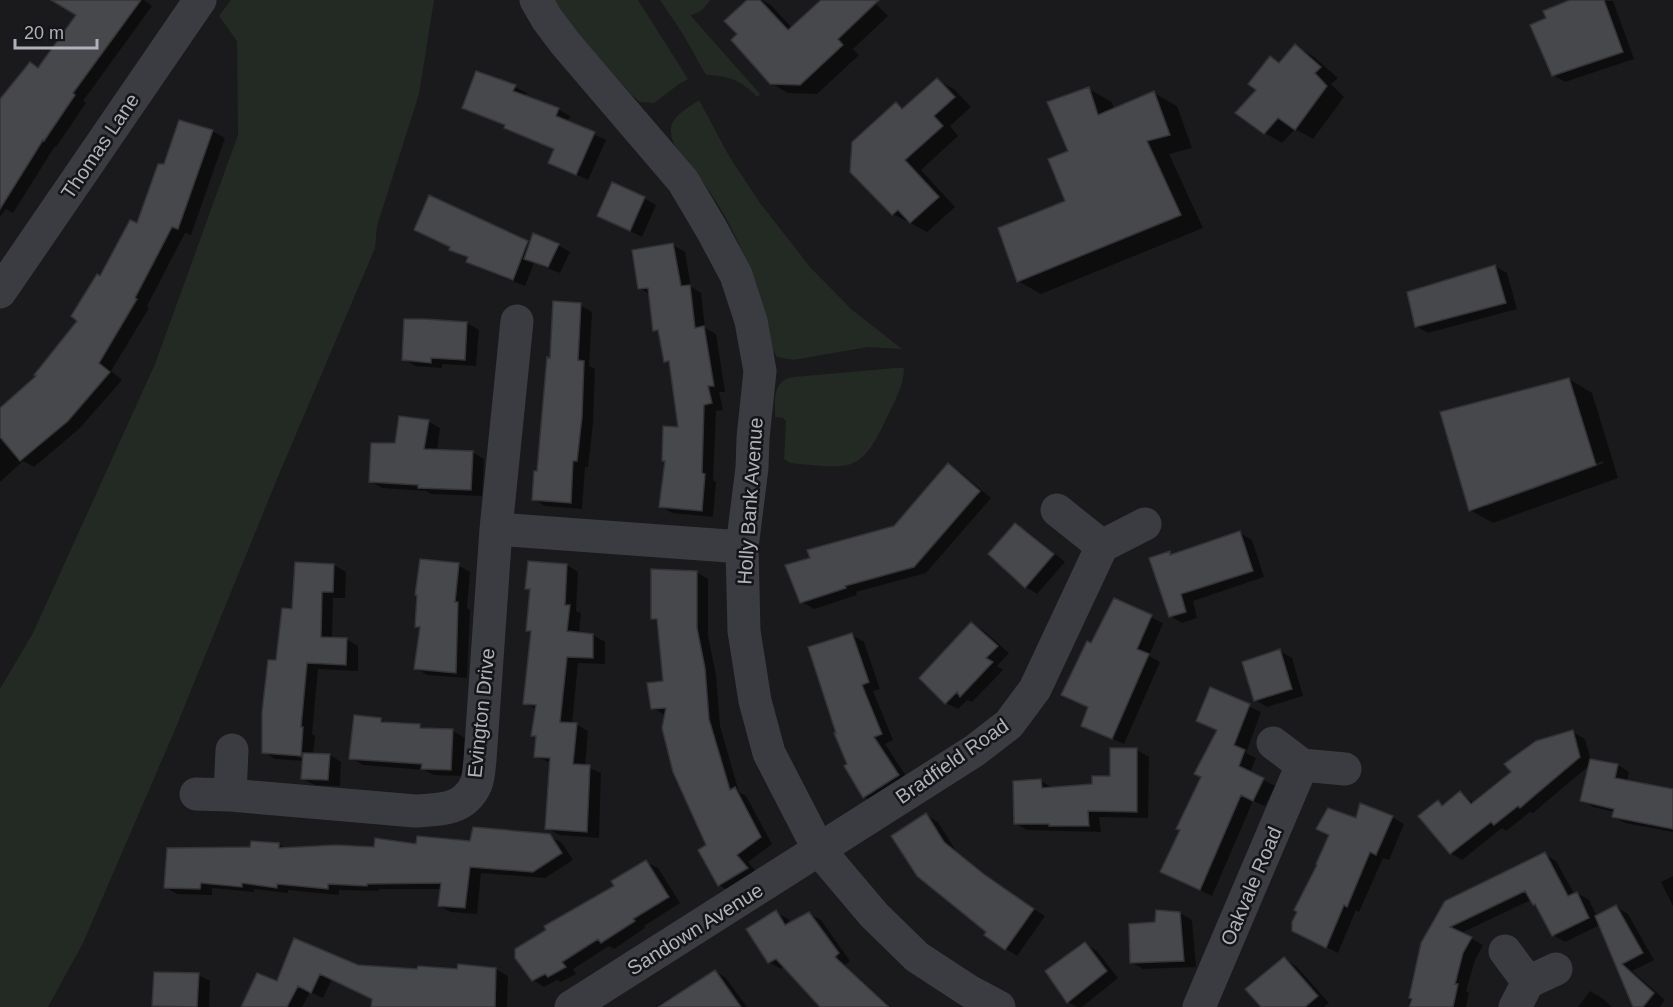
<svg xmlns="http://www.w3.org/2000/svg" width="1673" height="1007" viewBox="0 0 1673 1007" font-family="Arial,sans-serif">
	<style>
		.green { fill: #222a23 }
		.shadow { fill: #0007; fill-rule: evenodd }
		.building { fill: #47484c; stroke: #343438; stroke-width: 1.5 }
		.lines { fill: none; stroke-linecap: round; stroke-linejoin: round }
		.minor { stroke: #3b3c41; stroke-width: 33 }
		.labels { text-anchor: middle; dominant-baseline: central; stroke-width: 5; stroke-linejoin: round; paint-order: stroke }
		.street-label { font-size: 20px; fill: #aeb2ba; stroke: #151517 }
	</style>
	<rect width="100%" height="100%" fill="#1a1a1c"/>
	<path class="green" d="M231 0H434L419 94 377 226 375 248 277 479 174 732 83 943 48 1007H0V689L33 633 155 364 238 135 237 41 219 16Z
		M554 0H638L688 79 679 84 654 103 640 102 631 94 572 27Z
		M660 0H710C704 9 700 13 690 15L760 94 757 97C743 81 727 75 706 75L683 34Z
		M699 100 729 156 760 203 810 267 851 309 902 349 868 347 793 360 777 357 771 347C763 318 756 287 745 259 735 232 720 206 703 182 693 169 672 150 671 133 669 117 688 108 699 100Z
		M895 368H904C904 384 896 399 889 413 861 474 854 469 790 463L784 459 786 421 783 418 775 417C775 400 772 380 794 377Z"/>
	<path class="shadow" d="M67 0H144L152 6 83 101 86 103 56 147 55 146 13 213 6 209 0 217V102L39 69 78 15Z
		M749 0H762L771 5 792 28 824 0H872L888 16 853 49 859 55 817 94 788 93 771 83 739 34Z
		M1574 0 1613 1 1634 59 1565 82 1553 75 1548 19Z
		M1295 46 1313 56 1338 78 1331 84 1344 97 1313 139 1295 129 1282 143 1265 133 1259 90 1271 58 1281 64Z
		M937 80 954 89 971 107 950 126 958 136 921 170 955 207 927 232 893 214 896 104 905 109Z
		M515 87 527 93 525 97 558 109 570 116 567 122 606 140 588 180 550 162 555 150 517 134 506 128V126L464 107Z
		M1089 89 1112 102 1114 110 1154 93 1177 106 1192 148 1169 154 1203 228 1041 294 1018 281 1067 202Z
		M212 131 225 138 191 235 185 233 147 306 149 308 111 371 122 380 80 428 34 467 23 461 0 482V409L38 376 79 321 101 278 138 226 165 165Z
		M644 198 656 205 642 237 599 216Z
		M416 230 528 242 531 244 558 245 570 252 560 273 534 263 525 286 479 268 468 261 469 259 451 250 452 248Z
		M673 245 685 252 691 287 701 293 705 328 716 334 725 392H719L723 410 716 411 713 480 716 482 713 517 672 513 660 506 666 462 663 460 680 429 671 364 665 361 660 333 654 330 650 295 640 288Z
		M1495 266 1507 273 1517 309 1428 333 1416 326Z
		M580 305 592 312 589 366 595 369 593 424 588 467H585L582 509 545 506 533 499 538 473Z
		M467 323 479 330 476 366 442 364V368L415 366 404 359Z
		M1569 379 1592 393 1618 478 1493 523 1470 510ZM1603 461 1604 463 1486 506V503Z
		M428 421 440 428 437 451 472 452 484 459 482 496 431 494 426 491 382 488 370 481 396 444Z
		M949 465 960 472 991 498 926 573 856 592 857 595 814 609 802 602 894 527Z
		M1015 525 1027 531 1065 562 1037 594 1026 587 990 554Z
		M1240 533 1252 540 1264 577 1193 601 1197 618 1182 623 1170 616 1169 553 1173 555Z
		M334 565 346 572 345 598H333L332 639H346L358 646V671L318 669 312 734 315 736 313 755H330L341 762 340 786 315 785 303 779 304 761 275 759 264 752 277 662 293 610ZM296 751 304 756V760L294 754Z
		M458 565 470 572 467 608 470 610 467 678 427 675 415 668 421 629 417 626Z
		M567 565 578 572 576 611 581 613 579 634 593 635 605 642V664L578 663 572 724H576L588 731 585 766 601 773 599 838 559 835 547 828 551 763 535 756 537 737 533 735 537 710 525 703 533 633 528 630 531 591 527 588Z
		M696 572 708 579V636L716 675 720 726 739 792 746 796 772 844 748 862 759 875 731 892 719 885 700 851 708 846 666 716 653 708 664 682 659 622 653 618Z
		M1115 600 1163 623 1149 656 1160 662 1124 744 1083 725 1090 708 1063 695 1092 645Z
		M972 624 983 630 1009 653 997 666 1003 670 972 702 967 700 958 709 946 703Z
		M852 635 864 642 880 689 873 691 893 740 885 744 910 782 876 804 864 797 846 767 849 765Z
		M1280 651 1292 658 1303 696 1267 707 1255 700Z
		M1211 689 1261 712 1246 753 1256 758 1250 773 1275 786 1265 806 1253 801 1212 896 1162 872 1202 777 1218 731 1198 720Z
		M381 720 388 724 419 726 427 730 453 731 465 738 463 776 434 775 424 770 363 765 351 758Z
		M1573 732 1585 739 1591 761 1618 765 1629 772 1627 782 1673 791V832L1625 823 1613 816 1614 812 1593 807 1582 800 1590 765 1533 813 1530 812 1506 831 1502 828 1462 860 1450 853 1438 802 1445 806 1460 793 1474 803Z
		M1137 750 1149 757 1148 818 1099 817 1101 832 1027 830 1016 824 1041 781 1053 788 1094 785 1112 777Z
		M926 815 938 822 956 851 997 884 1045 916 1017 956 1006 949 988 932Z
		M1392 817 1404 824 1389 860 1383 858 1359 912 1356 910 1338 953 1306 937 1319 865 1329 835 1318 829 1357 820Z
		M549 836 562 843 573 860 545 878 481 873 477 914 451 912 439 906 441 889H379V891L339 890V895L288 890V893L254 889V892L212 888V895L177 894 165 887 251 848 278 844 288 849H375Z
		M1544 854 1556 861 1575 895 1577 893 1589 900 1597 917 1616 907 1628 914 1654 960 1632 971 1665 1000 1660 1007H1634L1600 925 1565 942 1553 935 1539 907 1534 904 1531 900 1461 933 1483 945 1475 960 1466 991 1469 993 1466 1007H1408L1422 944Z
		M646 862 658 868 680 903 644 926 645 928 614 949 609 946 573 969 576 974 561 982 557 980 544 987 533 980 616 886Z
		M1673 876V906L1661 882Z
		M776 912 788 919 791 924 809 914 821 920 850 961 845 965 891 1007H824L785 966 781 969 769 962Z
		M1180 913 1192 920 1196 967 1143 969 1131 962 1156 924Z
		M295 940 358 966 419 971 458 970 459 966 496 969 508 976 507 1007H373L374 999 332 979 323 998 310 992 302 1007H244L278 983Z
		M1085 944 1097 951 1118 978 1082 1007H1077L1068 1002Z
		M1285 959 1296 966 1329 1003 1324 1007H1263Z
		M715 971 726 978 747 1007H655L671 997 673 999Z
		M198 975 210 981 209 1007H157L154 1005Z
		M1590 991 1602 998 1612 1007H1578Z"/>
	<path class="building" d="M51 0H141L73 93 75 95 44 141 43 140 0 209V99L30 62 38 68 76 15Z
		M747 0H760L788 30 821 0H879L838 39 843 45 800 85 770 84 731 40 737 34 724 21Z
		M1570 0H1604L1623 52 1552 76 1530 25 1546 18 1543 11Z
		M1295 44 1321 67 1315 73 1327 86 1295 130 1278 118 1264 134 1235 113 1256 90 1248 84 1270 56 1279 63Z
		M476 71 516 85 513 91 559 108 556 116 595 132 576 175 548 163 554 149 504 128 505 125 462 108Z
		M937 78 955 97 934 116 943 126 905 160 939 197 910 223 898 210 892 215 850 172 852 142 896 102 902 109Z
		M1089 87 1098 115 1154 91 1170 135 1147 141 1181 215 1017 282 998 228 1065 201 1048 159 1068 151 1047 102Z
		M179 120 213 130 178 229 172 227 135 298 137 299 99 363 110 372 68 421 20 461 0 437V408L36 376 34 375 77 321 71 316 97 274 100 276 130 220 137 223 158 164H164Z
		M612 182 645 197 630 231 597 216Z
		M429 195 528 241 513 280 466 262 468 257 449 250 450 247 414 230Z
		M533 233 559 244 548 267 524 259Z
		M673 243 681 286 690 285 695 328 704 326 714 386H708L712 403 704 405 702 473 705 474 702 511 659 507 665 461H662L663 426 678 427 669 361 664 362 658 330 653 331 648 288 638 289 632 250Z
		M1495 265 1506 303 1415 327 1407 292Z
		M553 301 581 303 578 360 584 361 582 417 577 461H573L571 503 532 500 534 471H537L547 357 550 358Z
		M404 319H424L467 322 465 360 431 358V363L402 360Z
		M1569 378 1596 465 1469 511 1440 412Z
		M399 416 429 420 424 449 473 451 471 490 418 488V485L369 482 371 443H395Z
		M948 463 980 491 914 567 845 586 846 588 800 603 785 565 810 558 807 550 894 526Z
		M1015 523 1054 554 1025 588 988 554Z
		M1240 531 1253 571 1181 594 1186 612 1169 617 1149 558 1170 551V555Z
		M420 559 459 563 455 602H458L456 673 414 669 420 627H415L417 595H415Z
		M528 561 567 564 565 605H570L567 631 593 634V658L567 657 560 722 577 723 573 764 590 765 587 832 545 829 550 758 534 757 536 736H531L536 705 523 704 531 631H526L530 589H525Z
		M295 562 334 564 333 592H322L321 637 347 638 346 665 307 663 301 727H303L301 756 262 753V712L268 660H276L282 608 292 609Z
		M651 569 697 571V628L705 668 709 719 730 790 735 787 761 837 737 855 748 868 718 886 698 850 706 845 673 772 662 728 666 708 651 709 647 683 663 681 657 619H651Z
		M1114 598 1152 615 1137 649 1149 654 1112 739 1081 726 1088 707 1061 695 1087 641 1091 643Z
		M971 622 998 646 986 658 993 662 960 697 957 692 945 704 919 678Z
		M852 633 869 682 862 685 882 734 874 737 899 775 863 798 844 766 847 764 834 733H836L808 647Z
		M1280 649 1292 689 1254 701 1242 662Z
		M1210 687 1250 704 1234 745 1245 750 1239 766 1264 778 1253 801 1241 795 1200 890 1160 872 1180 830 1176 829 1201 777 1194 774 1217 730 1196 721Z
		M354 715 381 718V722L420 724V728L453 729 451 770 421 769 422 764 349 759Z
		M1573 730 1580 757 1520 808 1518 806 1494 825 1491 822 1450 854 1418 816 1438 800 1442 806 1460 791 1471 804 1511 772 1504 764 1536 741Z
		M1110 748H1137V812L1088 811 1089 826H1049V824H1014L1013 781 1041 779 1042 788 1092 784V776H1110Z
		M303 753 330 754 328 780 301 779Z
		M1590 759 1618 764 1615 778 1673 789V829L1612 817 1614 809 1580 801Z
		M1360 803 1393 816 1376 855 1370 852 1347 907 1344 905 1326 948 1292 931V922L1297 912 1294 910 1317 865 1316 864 1329 835 1316 829 1328 808 1356 818Z
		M926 813 944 842 985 875 1034 909 1005 950 984 935 986 932 917 876 891 836Z
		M473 827 550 834 562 853 533 872 470 867 465 908 438 906 441 883 367 884V886L328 884V889L277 884V888L242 883V887L201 883 200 889 164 888 167 848 250 847 251 841 279 843V848L336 845 374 847 375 838 416 844 417 836 470 841Z
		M1545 852 1568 896 1577 892 1589 918 1552 936 1535 904 1533 905 1525 891 1450 927 1472 937 1463 953 1455 984H1458L1453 1007H1409L1412 999 1409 998 1421 943 1445 901Z
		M646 860 669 897 633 919 635 921 601 943 598 939 562 962 566 967 548 977 545 974 532 981 515 958V949L546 930 544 926 614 886 611 881Z
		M1616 905 1643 953 1622 964 1654 993 1643 1007H1633L1595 916Z
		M776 910 785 925 809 912 839 953 835 957 889 1007H820L776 959 768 963 746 929Z
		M1156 910 1180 912 1184 961 1130 963 1129 924 1155 922Z
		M294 938 358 965 417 969 418 966 457 969 458 964 496 968 495 1007H371L372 999 320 974 311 993 298 986 287 1007H241L257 973 277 981Z
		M1085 942 1107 971 1067 1003 1045 971Z
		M1284 957 1318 996 1305 1007H1261L1245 989Z
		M715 970 741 1007H658Z
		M154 972 199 973 197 1007 152 1006Z"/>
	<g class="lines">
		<path class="minor" d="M536 0 547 19 565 43 683 181 712 230 736 275 751 321 760 371 753 438 752 468 742 547 744 631 755 701 769 753 819 850 874 915 917 957 969 991 999 1007
			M0 292 200 0
			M1057 510 1102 546
			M496 529 742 547
			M1273 743 1302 765 1345 769
			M196 794 230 795 415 811C440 810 465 810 476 784 479 777 479 767 480 760L496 529 517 321
			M230 795 232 750
			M1505 951 1528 982
			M571 1007 974 751 1009 724 1035 689 1102 546 1145 524
			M1199 1007 1302 765
			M1515 1007 1528 982 1556 969"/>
	</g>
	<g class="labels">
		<g class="street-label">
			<text transform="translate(100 146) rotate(-56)">Thomas Lane</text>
			<text transform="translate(750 501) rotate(-86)">Holly Bank Avenue</text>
			<text transform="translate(481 713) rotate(-84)">Evington Drive</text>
			<text transform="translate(952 761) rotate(-35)">Bradfield Road</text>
			<text transform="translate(1251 886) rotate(-67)">Oakvale Road</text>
			<text transform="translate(695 929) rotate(-32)">Sandown Avenue</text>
		</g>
	</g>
	<path d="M15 39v9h82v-9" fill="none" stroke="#aeb2ba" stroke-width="3"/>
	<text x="24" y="39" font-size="18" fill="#aeb2ba" stroke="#151517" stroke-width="4.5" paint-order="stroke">20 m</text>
</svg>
